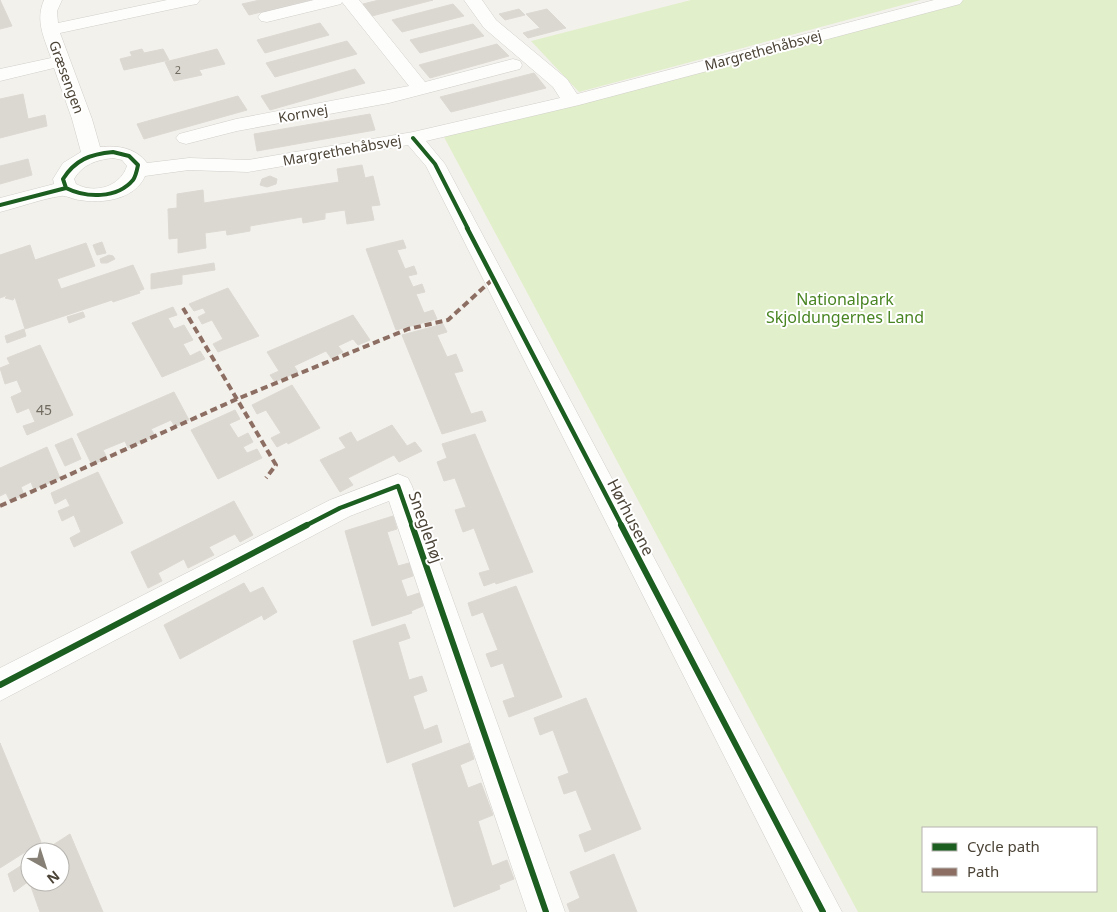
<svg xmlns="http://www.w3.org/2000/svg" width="1117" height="912" viewBox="0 0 1117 912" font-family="'Noto Sans',sans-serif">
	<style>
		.green { fill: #e1efca; fill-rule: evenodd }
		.building { fill: #dbd8d2; stroke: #dcd8d2 }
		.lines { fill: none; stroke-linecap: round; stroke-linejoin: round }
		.minor-casing { stroke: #d1cfca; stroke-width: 1 }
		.minor { fill: #fdfdfc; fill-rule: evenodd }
		.quiet { stroke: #8d6e63; stroke-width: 4; stroke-dasharray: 7 4; stroke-linecap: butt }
		.cycleway-far2-casing { stroke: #fff; stroke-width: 6 }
		.cycleway-far1-casing { stroke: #fff; stroke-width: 8 }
		.cycleway-casing { stroke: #fff; stroke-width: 9 }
		.cycleway-far2 { stroke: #1b5e20; stroke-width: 4 }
		.cycleway-far1 { stroke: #1b5e20; stroke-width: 4.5 }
		.cycleway { stroke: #1b5e20; stroke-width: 6 }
		.labels { text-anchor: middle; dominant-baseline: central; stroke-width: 4; stroke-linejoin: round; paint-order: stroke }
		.far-number-label { font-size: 11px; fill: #706a5f }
		.far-street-label { font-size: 14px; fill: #4b4336; stroke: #fff }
		.number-label { font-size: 14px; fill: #706a5f }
		.park-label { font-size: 16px; fill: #498522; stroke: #fff }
		.street-label { font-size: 16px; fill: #4b4336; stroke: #fff }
	</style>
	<rect width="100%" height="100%" fill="#f3f1ec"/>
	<path class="green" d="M691 0H921L579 92 531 41Z
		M934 0H1117V912H858L444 137ZM923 828H1096V891H923Z"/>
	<path class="building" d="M0 0 12 26 0 29Z
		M260 0H310L249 15 242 4Z
		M379 0H433L372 16 363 4Z
		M453 4 464 16 402 32 392 20Z
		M519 9 525 15 505 20 499 14Z
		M547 9 566 28 528 38 523 33 540 28 526 14Z
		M320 23 329 35 265 53 257 40Z
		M473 24 484 36 420 53 410 40Z
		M347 41 357 54 275 77 266 63Z
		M497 44 509 56 430 78 419 65Z
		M142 49 144 53 163 49 169 60 124 70 120 59 132 56 130 52Z
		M217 49 225 64 199 70 202 75 174 81 165 62Z
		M355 69 365 83 270 110 261 96Z
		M534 73 546 88 451 112 440 97Z
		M23 94 28 119 45 115 47 126 0 138V99Z
		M238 96 247 110 144 139 137 124Z
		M370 114 375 130 257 151 254 134Z
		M28 159 32 175 0 184V166Z
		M362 165 365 178 373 176 380 205 371 206 374 220 347 224 345 210 325 213V219L303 223 302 217 250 226V231L227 235 226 230 205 233 206 248 178 253V238L169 239 168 209 177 208V194L203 190 204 203 339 182 337 169Z
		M270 176 277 179 276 184 267 187 260 185 262 179Z
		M403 240 406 248 397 250 405 269 414 266 417 274 408 276 413 287 422 284 425 292 416 294 424 313 433 310 437 319 396 330 366 249Z
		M102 242 106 253 97 255 93 245Z
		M86 243 95 266 57 279 61 289 133 265 144 289 139 291 140 293 113 302 112 300 25 329 15 297 13 300 5 298 8 295 0 298V255L30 245 35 260Z
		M109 255 113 256 115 259 107 263H101L100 259Z
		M214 263 215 270 182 275V284L151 289V274Z
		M228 288 259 336 218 352 213 344 223 339 212 320 202 324 198 317 206 313 203 308 194 311 189 304Z
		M173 307 177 315 168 318 174 329 184 325 193 340 183 344 190 356 200 351 205 359 162 377 132 323Z
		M83 312 85 317 69 323 67 317Z
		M353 315 370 340 358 345 353 339 338 346 343 352 331 358 326 351 294 366 298 372 275 382 270 375 279 371 267 352Z
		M443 324 447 332 437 335 447 357 456 354 463 371 454 373 471 414 482 411 486 421 442 434 402 335Z
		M24 329 26 336 7 343 5 336Z
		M40 345 73 415 27 435 23 426 35 422 29 408 17 413 11 397 22 392 17 380 5 384 0 368 10 364 7 358Z
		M292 385 320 428 288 444 287 442 277 447 271 438 281 433 266 410 257 414 252 405Z
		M174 392 189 420 175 427 171 420 151 429 155 436 128 448 125 441 103 450 107 458 92 465 77 434Z
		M235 410 240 419 229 424 238 438 248 433 253 442 243 447 247 453 257 449 262 458 218 479 191 430Z
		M392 425 407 446 415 442 422 451 399 462 394 455 348 478 353 485 340 492 320 460 346 448 339 438 351 432 357 442Z
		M475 434 533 572 496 584 495 582 484 586 479 573 490 570 474 528 463 532 455 510 466 507 455 478 444 481 437 462 447 458 442 444Z
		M72 438 81 459 65 466 55 445Z
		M47 447 60 478 34 490 31 482 21 487 24 495 10 501 6 493 0 496V468Z
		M98 472 123 523 74 547 70 538 81 532 74 515 62 521 58 511 70 506 66 498 55 504 51 493Z
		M234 501 253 535 240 542 235 534 209 547 214 555 188 568 184 559 158 573 162 581 148 588 131 552Z
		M393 516 397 529 387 532 398 566 409 563 413 576 401 580 407 597 419 593 423 606 411 611 412 613 372 626 345 531Z
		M244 583 250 593 263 587 277 612 264 620 262 615 180 659 164 625Z
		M516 586 562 697 509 717 503 701 515 697 503 663 491 667 486 654 498 650 483 612 472 616 468 603Z
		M405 624 410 638 398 642 409 680 422 676 427 691 413 696 424 730 437 725 442 742 387 763 353 641Z
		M586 698 641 829 585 852 579 835 592 830 576 790 564 794 558 777 569 773 553 730 540 735 534 718Z
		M0 743 41 842 0 868Z
		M469 743 474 759 460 765 468 788 481 783 493 815 478 821 492 866 507 860 514 879 499 885 500 889 454 907 412 764Z
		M70 834 103 912H40L29 881 14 892 8 874 30 860V882H60V852H42Z
		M614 854 637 912H570L567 904 580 898 570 872Z"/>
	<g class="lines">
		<defs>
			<path id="minor" d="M44 0H62L57 11 58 23 167 0H200L197 4 191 5 60 33 92 119 100 147C118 145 136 148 147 163L189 158 248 160 413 132 560 98 553 87 484 28 464 0H482L496 20 567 79 577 94 934 0H963L960 4 579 105 426 141 445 164 842 912H803L426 166 408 145 248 172 189 170 145 176C135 200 101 204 80 200 74 200 66 195 61 196 41 199 20 207 0 212V198L54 184 53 179 63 163 81 152 72 119 54 68 0 81V69L51 58C44 37 35 21 44 0ZM113 158 122 160 127 166C120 187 95 194 76 184L74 179C83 164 96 160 113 158Z
				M314 0H359L425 82 513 59 520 61 522 65 520 69 389 103 237 131 186 144 179 142 176 138 179 134 236 119 409 86 342 2 341 4 267 22 261 21 258 17 261 13Z
				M398 474 408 478 412 486 565 912H527L389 501 350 516 0 701V668L330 500Z"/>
		</defs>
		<use href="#minor" class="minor-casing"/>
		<use href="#minor" class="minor"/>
		<path class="quiet" d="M183 308 276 465 266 478
			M0 506 237 399 408 329 448 320 493 279"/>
		<defs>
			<path id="cycleway-far2" d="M413 138 435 164 468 229
				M113 152 129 156 138 165C137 170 136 176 133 180 117 199 86 198 66 188L63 179C75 160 90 154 113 152Z
				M0 205 66 188"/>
			<path id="cycleway-far1" d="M467 228 622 526
				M305 526 340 508 398 486 412 526"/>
			<path id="cycleway" d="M412 525 546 912
				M621 525 823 912
				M0 685 307 525"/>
		</defs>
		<use href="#cycleway-far2" class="cycleway-far2-casing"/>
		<use href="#cycleway-far1" class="cycleway-far1-casing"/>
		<use href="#cycleway" class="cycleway-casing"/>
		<use href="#cycleway-far2" class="cycleway-far2"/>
		<use href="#cycleway-far1" class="cycleway-far1"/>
		<use href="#cycleway" class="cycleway"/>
	</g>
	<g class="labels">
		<g class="far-number-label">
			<text x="178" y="69">2</text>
		</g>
		<g class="far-street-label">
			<text transform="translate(763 50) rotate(-15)">Margrethehåbsvej</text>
			<text transform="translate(67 77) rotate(70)">Græsengen</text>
			<text transform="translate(303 113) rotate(-10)">Kornvej</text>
			<text transform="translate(342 150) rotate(-10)">Margrethehåbsvej</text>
		</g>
		<g class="number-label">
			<text x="44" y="409">45</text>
		</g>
		<g class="park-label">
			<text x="845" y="299">Nationalpark<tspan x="845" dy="18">Skjoldungernes Land</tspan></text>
		</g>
		<g class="street-label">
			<text transform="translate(631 517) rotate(63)">Hørhusene</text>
			<text transform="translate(426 527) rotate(71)">Sneglehøj</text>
		</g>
	</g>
	<rect x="922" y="827" width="175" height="65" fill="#ffffff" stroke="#b7b4af"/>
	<rect x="932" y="843" width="25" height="8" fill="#1b5e20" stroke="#b7b4af"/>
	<text x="967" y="852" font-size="15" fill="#4b4336">Cycle path</text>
	<rect x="932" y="868" width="25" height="8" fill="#8d6e63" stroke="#b7b4af"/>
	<text x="967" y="877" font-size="15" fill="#4b4336">Path</text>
	<g transform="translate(45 867) rotate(141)"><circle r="24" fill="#ffffff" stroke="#b7b4af"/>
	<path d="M0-4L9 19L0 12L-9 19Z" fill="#868076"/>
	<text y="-8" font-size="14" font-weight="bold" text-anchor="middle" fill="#4b4336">N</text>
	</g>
</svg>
